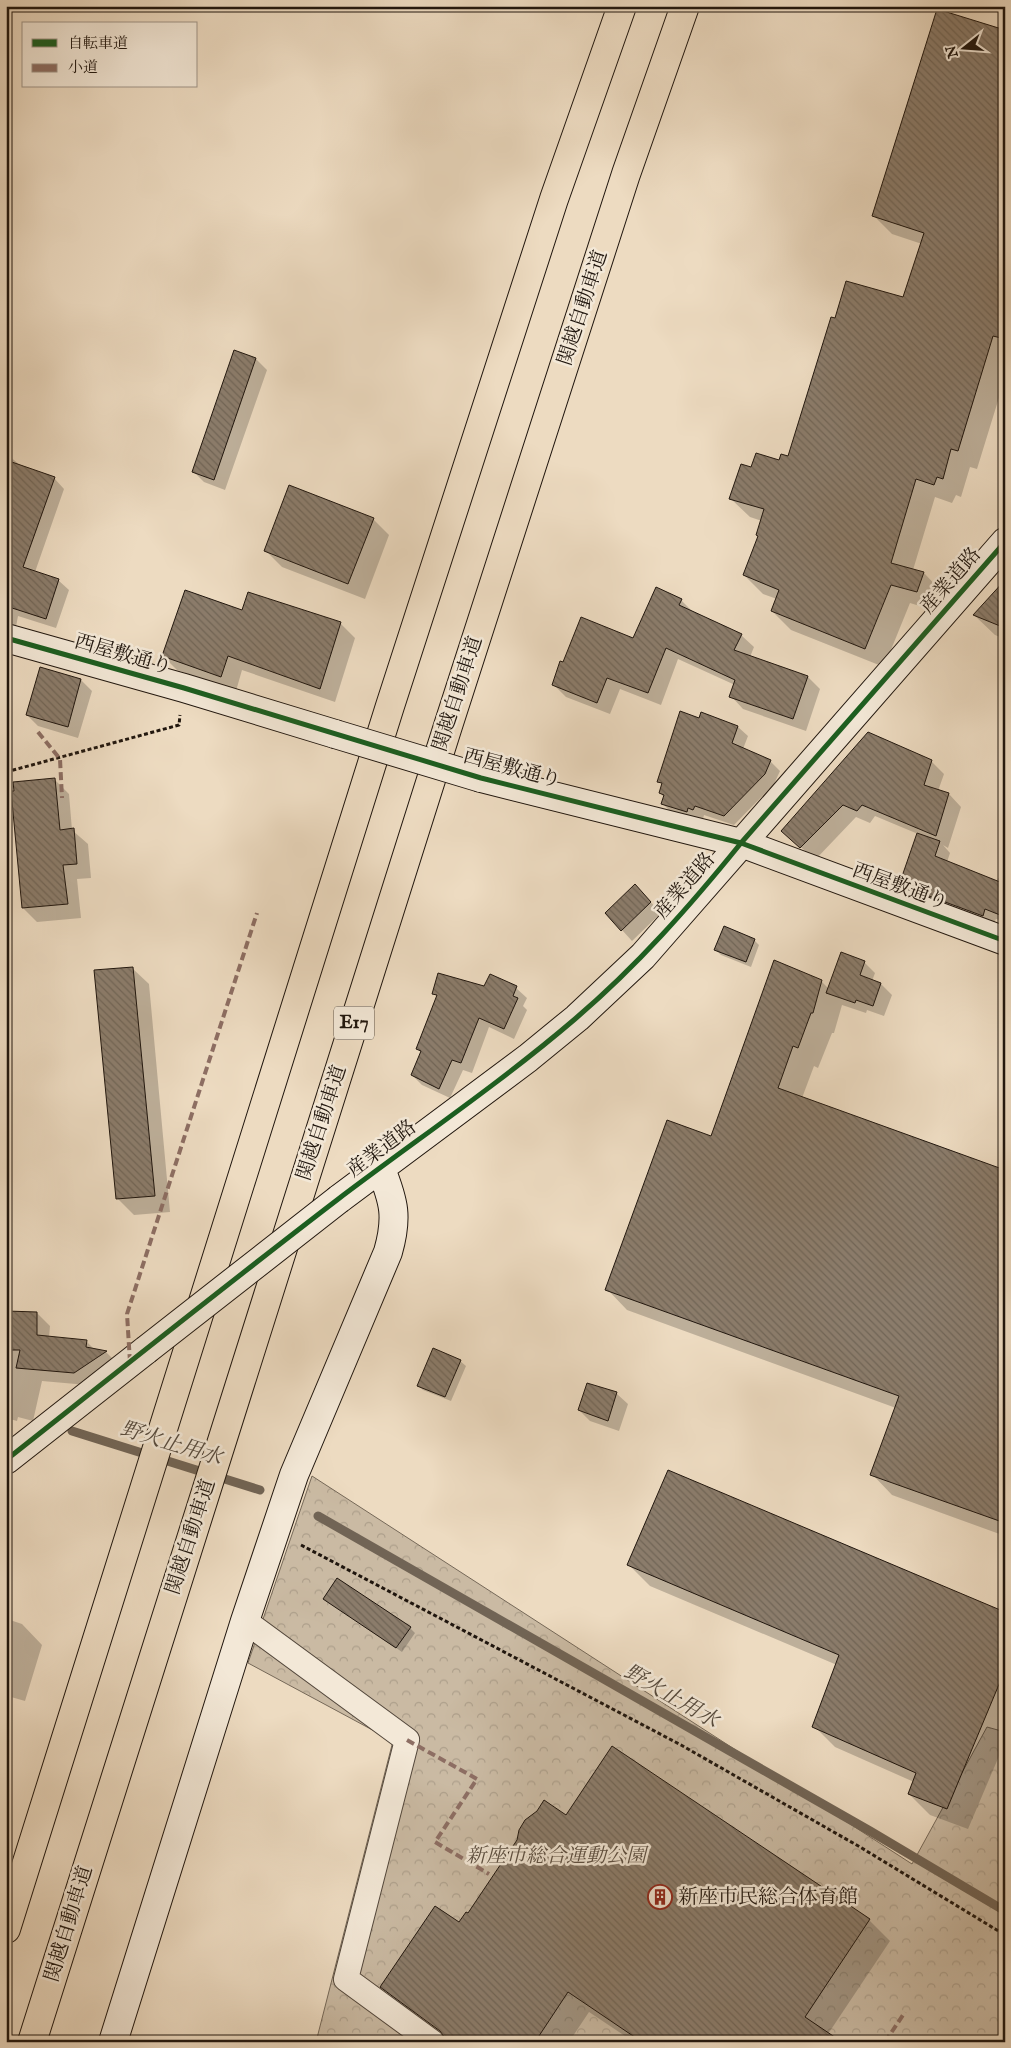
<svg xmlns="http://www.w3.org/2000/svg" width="1011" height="2048" viewBox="0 0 1011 2048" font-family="'IM FELL English','Noto Serif JP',serif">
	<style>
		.park { fill: url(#park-crowns); stroke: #756858 }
		.shadow { fill: #0003 }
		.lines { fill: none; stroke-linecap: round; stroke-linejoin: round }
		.stream { stroke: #716455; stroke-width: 9 }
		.building { fill: url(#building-back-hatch); stroke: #20160e }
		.street-casing { stroke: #53473b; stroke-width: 26 }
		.secondary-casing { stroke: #20160e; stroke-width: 30 }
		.highway-casing { stroke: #20160e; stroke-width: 30 }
		.path { stroke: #20160e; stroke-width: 3; stroke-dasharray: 4 2.5; stroke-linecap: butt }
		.street { stroke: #f3e8d7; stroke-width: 24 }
		.secondary { stroke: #f3e8d7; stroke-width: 28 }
		.highway { stroke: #eddbc1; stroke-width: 28 }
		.secondary-bridge-casing { stroke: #20160e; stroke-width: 30; stroke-linecap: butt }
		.secondary-bridge { stroke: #f3e8d7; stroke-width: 28 }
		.quiet { stroke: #8d6e63; stroke-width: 4; stroke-dasharray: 8 4; stroke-linecap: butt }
		.cycleway-casing { stroke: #f3e8d7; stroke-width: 8 }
		.cycleway { stroke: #1b5e20; stroke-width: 5 }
		.labels { text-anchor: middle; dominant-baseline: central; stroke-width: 5; stroke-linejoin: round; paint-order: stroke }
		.shield { fill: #f3e8d7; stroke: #5f554a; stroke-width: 1 }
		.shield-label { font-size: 19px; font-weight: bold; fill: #20160e }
		.street-label { font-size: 20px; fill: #20160e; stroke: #f3e8d7 }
		.park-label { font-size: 20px; font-style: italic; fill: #5c4f42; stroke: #f3e8d7 }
		.poi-label { font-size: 20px; fill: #20160e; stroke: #f3e8d7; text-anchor: start }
		.water-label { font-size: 21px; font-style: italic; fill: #564a3d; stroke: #f3e8d7 }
	</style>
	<defs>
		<pattern id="park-crowns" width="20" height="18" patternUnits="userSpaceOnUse" patternTransform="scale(1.25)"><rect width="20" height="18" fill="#cabaa3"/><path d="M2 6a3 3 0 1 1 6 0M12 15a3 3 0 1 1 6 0" fill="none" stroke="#ad9f8b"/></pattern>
		<pattern id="building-back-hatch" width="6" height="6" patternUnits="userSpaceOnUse" patternTransform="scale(1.25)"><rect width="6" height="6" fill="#8b7c6b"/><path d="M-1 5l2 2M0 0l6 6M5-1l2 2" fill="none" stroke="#716556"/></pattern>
	</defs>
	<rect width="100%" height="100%" fill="#eddbc1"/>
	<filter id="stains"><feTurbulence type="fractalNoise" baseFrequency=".004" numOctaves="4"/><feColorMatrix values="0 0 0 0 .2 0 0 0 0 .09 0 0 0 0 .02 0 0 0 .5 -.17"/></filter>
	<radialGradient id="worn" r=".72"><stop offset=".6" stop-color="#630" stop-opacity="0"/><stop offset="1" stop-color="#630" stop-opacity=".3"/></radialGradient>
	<path class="park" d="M312 1476 912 1864 987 1727 1005 1732V2042H316L393 1741 248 1663Z"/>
	<path class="shadow" d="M1005 31V378L977 469 970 467 961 497 956 495 952 503 935 497 913 570 924 573 942 592 936 611 910 603 884 667 791 630 772 611 777 599 763 594 744 575 759 537 762 521 750 517 731 499 752 468 780 462 789 458 836 319 904 298 922 244 892 234 873 215Z
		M235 352 256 359 267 370 225 490 204 482 193 471Z
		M6 453 23 468 54 478 64 489 35 572 58 580 69 590 56 628 18 616 15 632 6 631Z
		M373 519 389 535 365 599 282 567 266 551Z
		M1005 581V639L995 635 974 615Z
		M681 600 694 613 741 635 754 647 750 657 808 677 820 689 806 731 743 709 731 696 735 685 678 659 661 705 620 689 610 714 566 697 553 684 564 663 633 640Z
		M243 612 340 623 355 638 335 702 242 670 236 691 177 670 163 656Z
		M41 669 81 680 92 691 78 738 38 726 27 715Z
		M700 719 738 727 748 736 743 749 770 761 780 771 774 784 734 825 704 815 703 819 697 817 696 821 673 814 663 804 665 798 660 793 663 785 659 781Z
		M931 761 944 774 938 791 949 794 961 807 948 848 943 845 950 853 947 862 997 882 998 878 1005 881V922L996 919 993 925 911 895 900 885 918 834 875 816 870 823 856 817 815 860 783 831Z
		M54 779 69 794 72 830 88 844 91 878 77 879 81 918 37 922 23 908Z
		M646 897 661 913 632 941 622 930Z
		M754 940 759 945 751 967 721 955 716 950Z
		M775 962 822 982 829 989 864 962 875 973 872 981 881 984 892 995 884 1016 867 1010 866 1013 842 1005 834 1033H832L818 1068 814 1066 802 1098 1005 1172V1536L892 1495 872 1474 896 1408 627 1310 607 1289 711 1137Z
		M132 968 149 984 170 1212 134 1215 117 1198Z
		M485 987 516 988 527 998 523 1006 527 1010 514 1039 489 1027 472 1073 463 1070 450 1098 422 1085 412 1075 422 1053 418 1048 437 997 434 993Z
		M6 1313H37L50 1326 49 1338 86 1341 95 1350 106 1352 118 1364 87 1385 42 1381 33 1421 18 1417 17 1421 6 1418Z
		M460 1361 466 1366 451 1401 423 1390 418 1385Z
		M588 1384 617 1394 628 1404 619 1431 590 1421 579 1410Z
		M629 1565 1005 1614V1742L968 1829 930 1815 909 1794 914 1782 835 1747 814 1726 837 1665 650 1586Z
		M325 1599 410 1628 415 1633 402 1652Z
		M6 1617 10 1620 22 1624 42 1645 25 1701 11 1697 6 1714Z
		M612 1748 869 1920 890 1941 828 2034 839 2042H634L589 2012 569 2042H449L403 2008 382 1987 459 1924 566 1816Z"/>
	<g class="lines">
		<path class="stream" d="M72 1431 260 1490
			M318 1516 870 1831 1005 1911"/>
	</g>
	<path class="building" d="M937 9 1005 30V339L993 336 958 451 951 449 943 479 937 477 934 485 916 479 891 563 924 572 917 592 891 585 865 649 771 611 779 590 743 575 758 536 756 535 764 509 729 499 741 464 751 467 756 453 779 460 781 454 788 456 831 317 835 318 846 281 903 297 924 233 872 216Z
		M234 350 256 358 214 480 192 472Z
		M6 460 55 477 23 567 59 579 46 619 6 606Z
		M289 485 374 518 348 584 264 551Z
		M1005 580V628L973 615Z
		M656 587 682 599 679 605 742 634 734 650 808 676 793 719 729 697 735 680 666 648 648 693 607 678 597 703 552 685 560 661 563 662 581 617 633 638Z
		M185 590 242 610 248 592 341 622 320 689 228 656 221 677 162 656Z
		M40 667 81 679 68 727 26 715Z
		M680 711 699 718 701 712 738 726 732 743 771 760 765 774 724 816 695 806 693 810 688 808 687 812 661 804 664 795 659 793 662 783 657 782Z
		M868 732 932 760 924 785 949 793 936 836 862 805 857 811 843 805 800 848 781 831Z
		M55 778 60 830 74 828 77 864 63 865 68 904 22 908 11 791H14L13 782Z
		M917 833 940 841 935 856 1005 884V917L985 909 983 916 899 885Z
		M635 884 651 902 621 931 605 913Z
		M724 926 755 939 746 962 714 950Z
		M841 952 865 961 860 975 881 983 873 1006 856 1000 855 1003 826 993Z
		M774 960 822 980 813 1013H811L798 1048 793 1046 778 1088 1005 1170V1523L870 1475 899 1396 605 1290 667 1120 711 1136Z
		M133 967 155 1196 116 1199 94 970Z
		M438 973 484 986 490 974 517 986 513 996 518 998 504 1029 479 1018 461 1063 452 1060 439 1089 411 1075 421 1051 416 1049 437 995 432 994Z
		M6 1311 37 1312V1335L87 1340 86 1347 107 1351 74 1373 16 1368 20 1350H6Z
		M433 1348 461 1360 445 1397 417 1386Z
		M587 1383 617 1392 608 1421 578 1410Z
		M668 1470 1005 1612V1670L947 1809 908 1794 916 1773 812 1727 839 1655 627 1565Z
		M337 1578 411 1627 396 1648 323 1599Z
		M612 1746 870 1919 805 2017 842 2042H642L568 1992 535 2042H450L445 2038 440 2031 380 1987 435 1906 459 1922 466 1912 468 1913 517 1840 519 1830 525 1820 537 1811 544 1800 566 1815Z"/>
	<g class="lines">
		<defs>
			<path id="street" d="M245 1621 407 1740 346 1979 432 2042"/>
			<path id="secondary" d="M6 638 184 688 335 734
				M481 778 741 843 1005 941
				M339 1199 528 1058 577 1018 643 956 1005 542
				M6 1460 146 1350
				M113 2042 245 1621 294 1475 388 1252C398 1217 394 1202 381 1169"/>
			<path id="highway" d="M6 1929 390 706 554 199 622 6
				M32 2042 448 726 626 174 685 6"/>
		</defs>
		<use href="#street" class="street-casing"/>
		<use href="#secondary" class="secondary-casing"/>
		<use href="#highway" class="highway-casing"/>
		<path class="path" d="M6 772 179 725 180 715
			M301 1545 681 1745 860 1847 1005 1935"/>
		<use href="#street" class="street"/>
		<use href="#secondary" class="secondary"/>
		<use href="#highway" class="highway"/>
		<defs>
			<path id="secondary-bridge" d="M335 734 481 778
				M146 1350 339 1199"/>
		</defs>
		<use href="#secondary-bridge" class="secondary-bridge-casing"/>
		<use href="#secondary-bridge" class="secondary-bridge"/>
		<path class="quiet" d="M38 732 60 759 62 798
			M130 1362 127 1314 257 913
			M407 1740 477 1779 435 1842 489 1874
			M885 2042 905 2012"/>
		<defs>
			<path id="cycleway" d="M6 638 184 688 481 778 741 843 1005 941
				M6 1460C116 1373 226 1285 337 1200 416 1140 499 1084 575 1019 637 966 690 906 741 843L1005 542"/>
		</defs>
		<use href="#cycleway" class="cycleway-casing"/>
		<use href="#cycleway" class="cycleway"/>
	</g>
	<defs>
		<symbol id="building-ring" viewBox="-11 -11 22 22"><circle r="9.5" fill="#f3e8d7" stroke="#8f2418" stroke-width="1.5"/><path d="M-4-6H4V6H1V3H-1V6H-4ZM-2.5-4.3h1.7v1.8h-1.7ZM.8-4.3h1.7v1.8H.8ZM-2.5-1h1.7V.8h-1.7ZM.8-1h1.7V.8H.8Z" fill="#8f2418"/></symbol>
	</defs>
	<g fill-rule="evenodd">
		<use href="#building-ring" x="646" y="1883" width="28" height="28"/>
	</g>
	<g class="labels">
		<rect class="shield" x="334" y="1006.5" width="40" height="33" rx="4"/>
		<g class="shield-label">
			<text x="354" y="1023">E17</text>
		</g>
		<g class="street-label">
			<text transform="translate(583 308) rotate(-72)">関越自動車道</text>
			<text transform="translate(951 581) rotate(-49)">産業道路</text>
			<text transform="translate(123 655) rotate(16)">西屋敷通り</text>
			<text transform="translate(458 694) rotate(-72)">関越自動車道</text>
			<text transform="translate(512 769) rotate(15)">西屋敷通り</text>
			<text transform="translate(685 886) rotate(-49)">産業道路</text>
			<text transform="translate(900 887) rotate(20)">西屋敷通り</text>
			<text transform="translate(322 1123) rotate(-72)">関越自動車道</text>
			<text transform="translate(382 1149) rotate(-37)">産業道路</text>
			<text transform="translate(191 1537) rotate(-72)">関越自動車道</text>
			<text transform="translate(69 1924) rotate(-73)">関越自動車道</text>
		</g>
		<g class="park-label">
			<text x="556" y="1856">新座市総合運動公園</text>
		</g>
		<g class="poi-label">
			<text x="678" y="1897">新座市民総合体育館</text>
		</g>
		<g class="water-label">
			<text transform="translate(171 1444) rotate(17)">野火止用水</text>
			<text transform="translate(671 1697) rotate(30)">野火止用水</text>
		</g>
	</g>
	<rect width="1011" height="2048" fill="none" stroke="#eddbc1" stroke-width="25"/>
	<rect x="8" y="8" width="996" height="2033" fill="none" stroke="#20160e" stroke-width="2.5"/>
	<rect x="12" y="12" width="986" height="2023" fill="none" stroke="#20160e"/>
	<rect x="22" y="22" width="175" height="65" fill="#f3e8d7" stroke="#9f9487"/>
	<rect x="32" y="39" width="25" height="8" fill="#1b5e20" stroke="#9f9487"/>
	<text x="68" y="48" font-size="15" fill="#20160e">自転車道</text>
	<rect x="32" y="64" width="25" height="8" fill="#8d6e63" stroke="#9f9487"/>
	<text x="68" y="72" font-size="15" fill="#20160e">小道</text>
	<g transform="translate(964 48) rotate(253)" stroke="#f3e8d7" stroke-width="4" paint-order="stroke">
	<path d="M0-4L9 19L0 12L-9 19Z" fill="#20160e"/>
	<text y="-8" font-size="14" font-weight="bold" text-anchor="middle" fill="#20160e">N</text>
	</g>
	<rect width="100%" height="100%" filter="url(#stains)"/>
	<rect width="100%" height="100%" fill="url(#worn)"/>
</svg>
